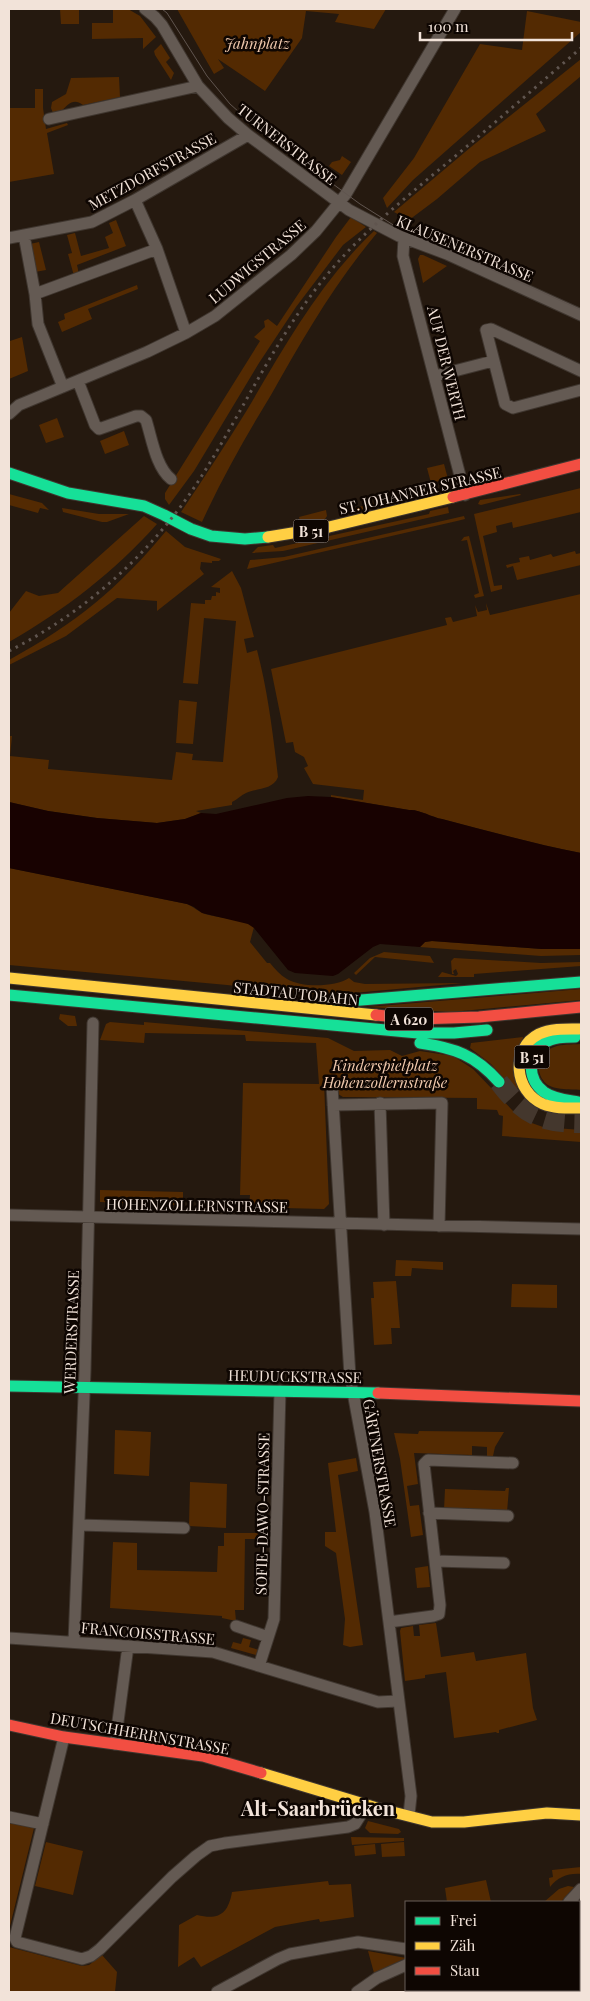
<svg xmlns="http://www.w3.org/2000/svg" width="590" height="2001" viewBox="0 0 590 2001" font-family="'Playfair Display',serif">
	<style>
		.green { fill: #532a02 }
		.water { fill: #180201 }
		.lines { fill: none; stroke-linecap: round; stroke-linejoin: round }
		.highway-tunnel { stroke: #44372d; stroke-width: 20; stroke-dasharray: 20 10; stroke-linecap: butt }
		.street-casing { stroke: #3f362f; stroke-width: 13 }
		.fast-casing { stroke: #3f362f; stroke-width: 13 }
		.slow-casing { stroke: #3f362f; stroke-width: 13 }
		.jam-casing { stroke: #3f362f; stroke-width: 13 }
		.street { stroke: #645a53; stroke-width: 11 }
		.fast { stroke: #16e098; stroke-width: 11 }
		.slow { stroke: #ffcf43; stroke-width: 11 }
		.jam { stroke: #f24e42; stroke-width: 11 }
		.tram { stroke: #60554f; stroke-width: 1 }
		.rail { stroke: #60554f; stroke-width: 3; stroke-dasharray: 2.5 5; stroke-linecap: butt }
		.labels { text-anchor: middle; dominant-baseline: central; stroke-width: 5; stroke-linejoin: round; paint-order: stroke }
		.shield { fill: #0e0602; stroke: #aea198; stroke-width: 1 }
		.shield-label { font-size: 14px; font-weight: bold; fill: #f2e3d9 }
		.park-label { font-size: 15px; font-style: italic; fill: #f2caae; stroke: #0e0602 }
		.street-label { font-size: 15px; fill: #f2e3d9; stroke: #0e0602 }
		.district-label { font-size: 20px; font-weight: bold; fill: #f2e3d9; stroke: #0e0602 }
	</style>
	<rect width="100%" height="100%" fill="#25190f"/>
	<path class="green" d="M60 9H128L140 16 156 37 143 49V38L92 39V23H113V10H79V24H61Z
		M177 9H386L374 29 335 22 339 14 306 11 302 38 265 91 218 59 224 68 214 74Z
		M527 11 581 22V32L413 180 387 208 383 198 414 158 480 44 522 50Z
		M161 44 170 58 166 62 174 73 171 80 155 55 154 51Z
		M581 59V76L536 114 546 131 480 162 437 199 409 220 394 212 471 147Z
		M119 77 120 97 83 105C73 97 68 105 61 111L53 113 51 108 52 102 66 94 71 78Z
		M35 89H43V108L46 129 67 123 68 125 47 133 54 174 9 182V108H35Z
		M342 156 351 162 342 175 329 166 332 162 340 160Z
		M351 217 366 227 343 245 296 307 259 363 194 471 169 505 165 499V493L260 341 254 337 265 327 264 321 268 319 277 326 336 237Z
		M116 220 126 246 77 265 79 274 74 276 68 254 72 253 67 235 75 233 81 256 109 248 105 237 113 233 109 223Z
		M374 231 377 233C335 283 303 338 271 395 246 436 222 478 202 522L181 512C204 478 226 444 247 410 284 347 320 282 374 231Z
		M39 242 46 270 35 272 30 244Z
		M420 255H423L447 266 423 283 418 259Z
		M137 285 138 289 88 309 92 319 62 332 58 322 65 319 64 314Z
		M9 336 10 341 22 337 28 371 9 379Z
		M57 418 64 437 46 443 39 425Z
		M124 431 129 445 105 454 100 441Z
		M444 464 448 479 431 483 427 468Z
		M581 488V512L513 528 512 522 496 526 497 532 483 536 494 586 502 585V589L491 592 474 514Z
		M9 494 42 503 49 510 40 508 38 513 9 505Z
		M520 494 521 495 481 505 478 504 480 500Z
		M381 502 382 504 343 515 340 511Z
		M448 507 449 513 283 551 252 553 258 547 273 545 275 548 429 514 430 511Z
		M62 508 99 514H129L107 522H102L63 512Z
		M326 510 327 516 325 519 301 524 299 517Z
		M144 516 157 524C114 572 65 610 9 642V613L26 591 39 596 58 593Z
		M464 516 465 519 457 521 247 569 250 560 284 557Z
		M166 531 185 547 221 559 219 561H212V563L201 562 200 569 204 574 157 611V601L117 598 66 636 9 665V660C76 623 117 590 166 531Z
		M469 536 484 596 475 598 474 595 479 593 467 540 461 541 464 537Z
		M575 551 576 554 581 553V565L517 580 513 566 507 568 506 565 520 562 519 558 529 556 530 560 551 554 553 557Z
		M232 571 241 588 254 637 244 639 247 653 257 650C268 692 273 734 278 777 273 790 257 788 246 793 241 795 237 800 232 802V805L196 811 201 813 185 819 157 823 97 818 48 811 9 802V736H12L10 756 49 760 48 769 172 780 176 752 193 754 192 760 223 762 236 621 204 618 198 684 183 683 191 603 205 604V600H211L212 596H216V592L220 593V588L211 587Z
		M581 594V853C534 844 488 831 442 819 431 817 419 809 409 810L331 797V795L363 800 364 790 313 784 304 768 308 766 304 757 295 752 293 742 286 743 271 669 447 625 445 618 451 617 453 622 477 616 475 605 478 612 487 610 486 603 490 615Z
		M179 700 197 702 193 744 176 743Z
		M9 868 187 904C194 907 199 912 205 914 221 919 239 917 254 927L250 942 267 963H270C275 969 280 975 287 979 302 988 335 987 349 978L354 982 365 984 463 983 342 994H308L227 985 9 965Z
		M432 941 542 949H581V955L541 956 420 947 425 942Z
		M384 952 430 956 434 963 375 957 356 975 354 973 370 958Z
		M454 958 541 963 581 962V966L474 974V977H438L442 972 456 976 458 974 456 969 453 971 454 974H452L451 961Z
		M581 989V1000L451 1012 367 1007Z
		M60 1014 75 1016 77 1026H68L59 1019Z
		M110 1022 144 1025V1022L328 1038 354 1051 390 1050 402 1056 420 1051 453 1056 473 1069 514 1112 529 1122 543 1127 581 1130V1142L502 1136 503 1116 499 1115 497 1110 477 1109V1098L343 1097 338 1094 336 1083H324L329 1204 324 1209 249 1207 250 1195H240L243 1083 319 1084 316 1043 246 1041 245 1035 145 1033 144 1043 100 1040 106 1024Z
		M523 1037 517 1093 491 1064 470 1048 471 1043Z
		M581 1044V1090C571 1089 549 1091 543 1080 540 1077 539 1070 537 1065 547 1043 560 1045 581 1044Z
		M100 1190 183 1192V1201H175V1205L100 1202Z
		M396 1260 443 1262V1270L412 1268 411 1276H395Z
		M396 1281 400 1328H391L392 1344 374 1345 371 1298H374L373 1282Z
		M512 1284 557 1285V1308L511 1307Z
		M115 1430 151 1432 149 1476 114 1474Z
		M419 1431 504 1432 495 1447 493 1456H487V1447L472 1446V1455L414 1453 418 1484 407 1486 410 1506 419 1505 423 1535 411 1537 400 1459 394 1433 418 1434Z
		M356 1458 358 1471 338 1475 363 1645 350 1647 343 1645 345 1619 336 1553 325 1546V1532H336L328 1463Z
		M190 1482 227 1484 226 1528 189 1526Z
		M506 1488H509L507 1512 444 1510 445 1489 505 1491Z
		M224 1533H258L257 1539H245L244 1610H235L236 1621 222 1618V1616L110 1608 113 1542 137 1543V1570L217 1572 218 1546H224Z
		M428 1566 430 1587 417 1588 415 1568Z
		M436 1623 441 1657 474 1652 476 1661 526 1653 533 1708 537 1720 499 1730V1733H497L496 1732 454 1738 446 1672 425 1675V1678L405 1681 400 1631 401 1628 413 1626 414 1636H420L419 1625Z
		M243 1638 251 1640 249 1647 259 1650 256 1655 231 1648 233 1642 241 1644Z
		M368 1821 399 1829 401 1832 398 1834 370 1833 365 1828Z
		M9 1822 34 1828 9 1930Z
		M351 1837 404 1838V1841L352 1845Z
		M46 1842 83 1851 73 1895 35 1886Z
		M404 1842 405 1856 382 1857 381 1844Z
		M375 1844 376 1854 355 1856 354 1846Z
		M581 1867V1874C568 1873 558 1877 550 1887L549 1878 553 1877 552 1870Z
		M486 1880 491 1902H447L445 1888Z
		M328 1881 329 1885 351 1884 354 1917 320 1922 319 1919 275 1927 201 1967 194 1957 178 1967 179 1925 197 1915C218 1920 228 1915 232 1892Z
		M568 1886 574 1887 561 1902H544L559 1889Z
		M9 1947 82 1966 89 1965 102 1955 117 1972 115 1992H9Z
		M368 1951 406 1958 374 1973Z"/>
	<path class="water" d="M308 796 331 797 409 810C419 809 431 817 442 819 488 831 534 844 581 853V949H542L432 941 425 942 420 947 380 944 373 947 338 974 333 976 295 973 288 970 254 928 248 924 202 913 194 907 187 904 9 868V802L48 811 97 818 157 823 185 819 201 813 216 814 287 798Z"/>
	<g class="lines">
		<path class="highway-tunnel" d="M499 1082C524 1115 541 1123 581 1123"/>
		<defs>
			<path id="street" d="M145 9 155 17 162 25 198 86 228 118 248 135 349 210 399 236 447 254 581 315
				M49 119 198 86
				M135 200 157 249 186 333
				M24 235 35 294 38 324 63 387
				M9 238 92 222 135 200 248 135
				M404 238 403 256 465 495
				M35 294 157 249
				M581 371 491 329 486 330 505 404 513 408 581 390
				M435 376 493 361
				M78 381 95 425 99 429 136 416H141L146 420C152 439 156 467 171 479
				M9 414 19 405 147 352 186 333 215 316 291 255 316 231 346 194 455 9
				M332 1086 350 1376 375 1512 411 1796 409 1815
				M380 1103 384 1225
				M333 1105 442 1103 439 1226
				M9 1215 581 1229
				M429 1513 508 1516
				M79 1525 184 1528
				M435 1561 504 1563
				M389 1622 433 1616 439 1614 440 1605 424 1464 428 1460 513 1463
				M236 1626 268 1637
				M9 1638 213 1652 378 1702 398 1701
				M74 1642 85 1371 93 1023
				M259 1666 274 1619 280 1391
				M64 1737 15 1938 17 1942 82 1959 91 1956 100 1949 172 1877 196 1856 210 1846 225 1843 348 1827 355 1824 367 1805
				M115 1744 128 1646
				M9 1817 43 1824
				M569 1902 581 1889
				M217 1992 278 1959 290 1954 358 1942 406 1949
				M357 1992 377 1978 406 1965
				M525 1992 526 1990"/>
			<path id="fast" d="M9 473 68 493 144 506 164 515 191 529 211 536 245 539 268 537
				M9 995 418 1033H454L487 1030
				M337 1002 581 982
				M575 1037C565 1037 553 1037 544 1043 526 1054 528 1080 544 1092 554 1099 567 1100 578 1102
				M420 1043C455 1048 475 1055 499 1082
				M9 1386 378 1393"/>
			<path id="slow" d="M268 537 329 527 453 497
				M9 978 376 1015
				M581 1029C567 1029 552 1028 539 1034 510 1049 514 1091 543 1104 555 1109 569 1108 581 1108
				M261 1773 377 1808 432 1822H464L547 1813 581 1815"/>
			<path id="jam" d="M453 497 581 464
				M376 1015 417 1019 479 1017 581 1007
				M378 1393 581 1401
				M9 1725 64 1737 203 1756 261 1773"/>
		</defs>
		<use href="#street" class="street-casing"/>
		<use href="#fast" class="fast-casing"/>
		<use href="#slow" class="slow-casing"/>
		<use href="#jam" class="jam-casing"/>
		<use href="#street" class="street"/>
		<use href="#fast" class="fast"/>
		<use href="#slow" class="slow"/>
		<use href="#jam" class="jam"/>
		<path class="tram" d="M162 9 167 13 207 76 230 104 257 128 360 204 395 226 581 310"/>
		<path class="rail" d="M9 651C86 612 154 551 201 477 243 411 276 337 326 276 363 231 409 195 453 158 496 122 538 85 581 48"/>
	</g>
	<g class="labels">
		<g class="shield">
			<rect x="293.5" y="519.5" width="35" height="23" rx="4"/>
			<rect x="385" y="1007.5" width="48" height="23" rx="4"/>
			<rect x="514.5" y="1045.5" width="35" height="23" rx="4"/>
		</g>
		<g class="shield-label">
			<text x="311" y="531">B 51</text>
			<text x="409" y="1019">A 620</text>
			<text x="532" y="1057">B 51</text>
		</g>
		<g class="park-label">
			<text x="257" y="43">Jahnplatz</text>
			<text x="385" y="1065">Kinderspielplatz<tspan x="385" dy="17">Hohenzollernstraße</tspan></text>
		</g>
		<g class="street-label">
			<text transform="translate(287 144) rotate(38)">TURNERSTRASSE</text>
			<text transform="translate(152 171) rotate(-29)">METZDORFSTRASSE</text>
			<text transform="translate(465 248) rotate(23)">KLAUSENERSTRASSE</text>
			<text transform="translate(257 261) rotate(-40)">LUDWIGSTRASSE</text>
			<text transform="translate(447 363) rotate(76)">AUF DER WERTH</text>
			<text transform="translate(420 490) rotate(-13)">ST. JOHANNER STRASSE</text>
			<text transform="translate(296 993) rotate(6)">STADTAUTOBAHN</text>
			<text transform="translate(197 1205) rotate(1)">HOHENZOLLERNSTRASSE</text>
			<text transform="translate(71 1332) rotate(-88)">WERDERSTRASSE</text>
			<text transform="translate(295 1376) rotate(1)">HEUDUCKSTRASSE</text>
			<text transform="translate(380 1463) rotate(80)">GÄRTNERSTRASSE</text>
			<text transform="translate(262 1514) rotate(-89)">SOFIE-DAWO-STRASSE</text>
			<text transform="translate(148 1633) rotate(5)">FRANCOISSTRASSE</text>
			<text transform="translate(140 1733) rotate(10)">DEUTSCHHERRNSTRASSE</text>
		</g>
		<g class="district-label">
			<text x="318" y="1807">Alt-Saarbrücken</text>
		</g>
	</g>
	<rect width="590" height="2001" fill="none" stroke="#f2e3d9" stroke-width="20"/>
	<rect x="405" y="1901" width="175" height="90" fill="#0e0602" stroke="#695e58"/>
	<rect x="415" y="1917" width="25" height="8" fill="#16e098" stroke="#695e58"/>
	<text x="450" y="1926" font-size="15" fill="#f2e3d9">Frei</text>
	<rect x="415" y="1942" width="25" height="8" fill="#ffcf43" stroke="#695e58"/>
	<text x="450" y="1951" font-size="15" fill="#f2e3d9">Zäh</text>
	<rect x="415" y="1967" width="25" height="8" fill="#f24e42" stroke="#695e58"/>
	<text x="450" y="1976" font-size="15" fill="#f2e3d9">Stau</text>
	<path d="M420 32v8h152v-8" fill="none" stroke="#f2e3d9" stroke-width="2.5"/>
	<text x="428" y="32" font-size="15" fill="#f2e3d9" stroke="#0e0602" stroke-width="4" paint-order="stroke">100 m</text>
</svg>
